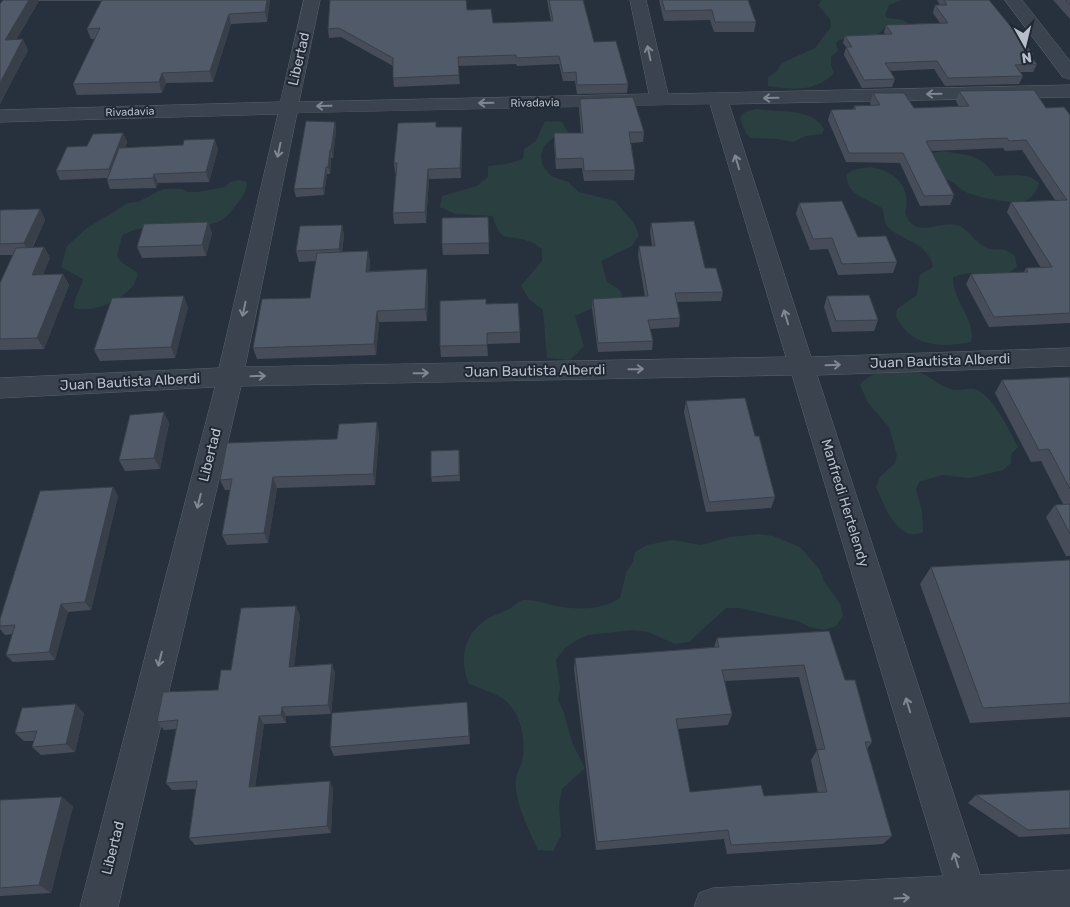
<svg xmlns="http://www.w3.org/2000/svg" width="1070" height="907" viewBox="0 0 1070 907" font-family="Rubik,sans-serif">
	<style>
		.green { fill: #2a3f40 }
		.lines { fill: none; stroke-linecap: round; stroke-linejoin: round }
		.minor-casing { stroke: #59616c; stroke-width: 1 }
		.minor { fill: #3b434e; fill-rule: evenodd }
		.wall { fill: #464d59; fill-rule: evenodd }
		.shaded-wall { fill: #393f49 }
		.building { fill: #515a68; stroke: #393f49; fill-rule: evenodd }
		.oneway { stroke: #7f8792 }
		.labels { text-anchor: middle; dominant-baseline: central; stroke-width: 4; stroke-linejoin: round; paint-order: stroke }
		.far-street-label { font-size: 11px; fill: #b7bec9; stroke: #202833 }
		.street-label { font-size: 14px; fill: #b7bec9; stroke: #202833 }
	</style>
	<rect width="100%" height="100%" fill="#27313e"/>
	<path class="green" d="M822 0H902L889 5 885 15 888 18 903 20 909 24V27L885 28 875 37 839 40 836 43 838 51 831 57V65L834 73C816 92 792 90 768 86V77L777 71 782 63 815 48 831 27 830 19 818 5Z
		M756 109C777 113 812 107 824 129L822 134 806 136 793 142 778 139 751 138 746 133 740 119C743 111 749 111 756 109Z
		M545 121 562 122 568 132 553 138 544 146 541 156 543 166 551 176 568 182 579 192 615 201 634 223 639 235 632 246 601 261 607 282C616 288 624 289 622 301L592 308 575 316 584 346 570 360 547 358 543 310 529 299 521 286 542 261V249C538 246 533 242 528 241 507 234 501 245 493 216L455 214 440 207 442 196 477 186 488 177V166L507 164 523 159 524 149 536 141Z
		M943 151C968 156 980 153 995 176 1011 176 1027 172 1039 183 1037 190 1032 199 1025 201 1014 205 974 197 964 191 956 186 955 181 945 179L927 154Z
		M869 167C895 170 912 187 905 213 916 242 940 218 960 226 970 231 976 244 987 248 999 252 1001 245 1015 256L1017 266C1006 280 988 274 972 273 966 273 959 275 953 277 952 300 976 319 971 342 940 348 911 347 896 316L897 309 917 295 920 275 933 267C929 243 905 242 889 228 884 223 884 216 883 209 871 199 844 196 847 174L853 170Z
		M239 180 247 182C246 192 243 197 236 205 231 211 227 218 220 221 190 235 151 217 122 236L117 256C122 266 131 266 138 274 136 279 135 285 131 288 118 302 92 313 74 308 74 297 81 289 83 279L61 267 67 246 87 228 128 203 138 202 163 189H182L188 192H197L225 187 230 182Z
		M909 370C928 372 934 384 951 389 958 392 966 388 974 389 992 393 1010 432 1018 447L1011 454V463L1003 470 970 478 942 475 919 482 916 490 922 511 923 532C898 544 884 505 876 487L880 477 895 463 897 455 889 427 868 403 860 385C871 370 892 371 909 370Z
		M759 534 773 536 800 547 820 570 824 581 840 604 843 616 836 626 824 630 810 627 797 621 740 608H726L689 642 675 644 648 632 634 630 588 635 575 641 564 649 556 660 560 687 558 700 564 713 572 742 585 768 562 789 559 804 561 836 553 851 538 850C529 831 519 811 516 789 514 773 522 768 523 756 525 737 521 716 507 702 497 693 481 689 469 684 459 660 463 635 486 620 492 615 500 614 507 610 512 608 518 601 523 600 536 599 549 605 561 607 580 610 604 609 620 598L626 573 633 562 635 552 647 545 673 540 701 545 730 537Z"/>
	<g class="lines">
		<defs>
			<path id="minor" d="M304 0H320L299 102 649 94 630 0H646L668 94 1070 85V97L729 104 811 357 1070 348V366L817 375 980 875 1070 870V907H694L699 893 713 888 943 876 792 375 241 386 118 907H80L215 387 0 398V378L219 368 278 114 0 122V110L280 102ZM710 104 786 357 245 367 297 113Z
				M1005 0H1022L1070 61V79L1063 77Z"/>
		</defs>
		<use href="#minor" class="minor-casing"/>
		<use href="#minor" class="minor"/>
	</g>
	<path class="wall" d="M3 0H270L267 22 231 24 213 82 166 83 162 93 77 95 73 84 95 39H91L87 29 102 1H39L16 40 28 50 0 104V4Z
		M547 0H583L594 42 628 84 627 93 577 94 575 81H563L559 64 517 66 516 64 458 66 460 84 394 87 393 78V66L341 37 329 38 328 29 467 10 493 23 551 21Z
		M659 0H748L756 22 754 32H714L710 20 664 21Z
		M937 0H989L1033 54 1031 57 1037 64 1033 72H1020L1023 76 1019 84 945 86 934 69 890 71 895 79 892 87 862 88 844 55 846 47 843 43 845 36 885 34 884 33 886 25 940 23 933 13 935 5H940Z
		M1053 0H1070V19Z
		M959 91 1046 108 1070 115V323L989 327 966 284 971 274 1024 272 1026 268H1041L1007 212 1011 202 1055 200 1022 150 1005 151 1003 148 931 151 954 195 950 205 920 206 900 163 846 162 828 120 831 110H853L854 106 871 105 870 103 873 93 914 108 959 107 956 101Z
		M580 99 644 132 643 142 631 143 635 170 634 180 584 181 582 168 556 169 554 144V133H581L579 109Z
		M335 122 336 129 333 158H331L330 174H327L324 195 296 197 294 189Z
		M437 127 462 137 461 178 429 179 426 223 394 224 393 213 396 173H395L394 163Z
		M123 133 127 142 125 148 218 149 209 182 158 183 156 188 110 189 107 180V178L60 180 56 171 87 146Z
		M799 203 858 237 897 262 893 273 838 275 828 249 810 250 796 214Z
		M40 209 45 220 33 247H44L50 258 42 275 63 274 69 285 44 349 0 350V283L13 255H0V210Z
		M488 217 489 254 443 255 442 244Z
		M208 222 212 233 206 256 142 258 137 247Z
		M651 223 705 268 723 292 721 301 677 302 680 318 679 327 650 329 653 341 652 350 598 352 592 308 593 299 645 297 638 255 639 246H652L650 232Z
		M342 225 344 236 342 252 368 251 370 262 369 271 427 269 428 280 427 321 379 322 376 355 257 359 253 348 310 298 316 261 299 262 296 251Z
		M827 296 878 320 874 331 832 332 824 307Z
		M486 304 520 332V343L487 344 488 356 441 357 440 346Z
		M188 307 175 358 100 361 94 350Z
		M1070 377V556H1066L1046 517 1055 505 1063 504 1041 461 1031 462 995 393 1002 380Z
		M686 401 755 436 775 497 771 508 706 512 684 412Z
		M169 423 160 469 125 471 119 460Z
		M379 433 375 485 277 488 268 543 227 545 222 535 230 490H225L220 480 337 439Z
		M459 450 460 481 432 482 431 477Z
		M113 487 118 496 91 610 68 612 55 660 13 662 6 655 12 634 5 635 0 629V619Z
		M1070 560V717L970 723 920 584 931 567Z
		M300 615 294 666 332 664 335 673 331 714 286 716V723L264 724 255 787 333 788 331 833 195 845 189 838 196 789 172 790 166 783 176 729 164 730 157 722 218 690Z
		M829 631 845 680 872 742 867 749 892 836 883 844 727 854 724 839 596 850 574 669 575 658 714 647 717 638ZM799 677 817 750 811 760 818 793 764 796 690 792 678 729 728 725 732 714 725 681Z
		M467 702 470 744 334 756 330 747Z
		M84 713 75 752 41 755 32 747 34 741H24L15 733Z
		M1070 790V834L1019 837 968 803 976 795Z
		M0 800 73 806 51 893 0 896Z"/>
	<path class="shaded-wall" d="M29 0H38L39 1 9 51 5 40Z
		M267 0H270L267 22 265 12Z
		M229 14 231 24 213 82 210 71Z
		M23 39 28 50 0 104V83Z
		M162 73 166 83 162 93 159 82Z
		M335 122 336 129 333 158 331 150Z
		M462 127V137L461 178 460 168Z
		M123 133 127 142 113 178 109 169Z
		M215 139 218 149 209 182 206 172Z
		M330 150 331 158 330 174 328 167Z
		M326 167 327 174 324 195 323 188Z
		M428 169 429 179 426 223 425 212Z
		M154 174 158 183 156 188 153 178Z
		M40 209 45 220 29 254 24 243Z
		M208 222 212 233 206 256 202 245Z
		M342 225 344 236 341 260 339 249Z
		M44 247 50 258 38 287 32 275Z
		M368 251 370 262 368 283 366 272Z
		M427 269 428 280 427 321 425 309Z
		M63 274 69 285 44 349 37 338Z
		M184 296 188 307 175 358 171 347Z
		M377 311 379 322 376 355 374 344Z
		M164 412 169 423 160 469 154 458Z
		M377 422 379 433 375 485 373 474Z
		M273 477 277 488 268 543 264 533Z
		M113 487 118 496 91 610 85 602Z
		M61 604 68 612 55 660 49 652Z
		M296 606 300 615 293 676 289 667Z
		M332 664 335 673 331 714 328 705Z
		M467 702 468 710 470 744 469 736Z
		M76 704 84 713 75 752 66 744Z
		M282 707 286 716V723L281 715Z
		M259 716 264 724 254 795 249 787Z
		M330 781 333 788 331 833 327 826Z
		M62 797 73 806 51 893 39 885Z"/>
	<path class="building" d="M3 0H29L5 40 23 39 0 83V4Z
		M102 0H267L265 12 229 14 210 71 162 73 159 82 73 84 100 28 87 29Z
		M330 0H466L467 10 491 9 493 23 553 21 549 0H583L594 42 616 41 628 84 577 85 576 72 563 73 559 56 516 58V55L458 57 459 75 393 78V58L339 28 328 29Z
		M662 0H748L756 22H715L712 10 665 11Z
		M944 0H989L1033 54H1028L1037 64 1015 65 1023 76 948 78 937 61 885 63 895 79 864 80 846 47H852L845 36 892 34 886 25 948 23 935 5H947Z
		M1066 0H1070V5Z
		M1034 90 1046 108 1064 107 1070 115V313L994 317 971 274 1028 272 1026 268 1052 267 1011 202 1067 200 1026 140 1009 141 1007 138 926 141 954 195 924 196 903 153H849L831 110 856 109 854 106 880 105 873 93H904L914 108 969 106 959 91Z
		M633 97 644 132H629L635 170 584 171 583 158 556 159 554 133H583L580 99Z
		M306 121 335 122 331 150H330L328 167H326L323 188 294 189Z
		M436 122V127H462L460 168 428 169 425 212 393 213 397 163H394L398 123Z
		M123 133 109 169 56 171 67 147 87 146 93 134Z
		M215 139 206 172 154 174 153 178 107 180 119 148 183 145 184 140Z
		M842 201 858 237 886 236 897 262 842 264 832 238 813 239 799 203Z
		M40 209 24 243 0 244V210Z
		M488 217 489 243 442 244V218Z
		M694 221 705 268H716L723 292 675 293 680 318 648 320 653 341 598 343 593 299 648 296 639 246H655L651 223Z
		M208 222 202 245 137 247 144 224Z
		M342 225 339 249 296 251 300 226Z
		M44 247 32 275 63 274 37 338 0 339V283L16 248Z
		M368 251 366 272 427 269 425 309 377 311 374 344 253 348 262 299 310 298 317 253Z
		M869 295 878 320 836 321 827 296Z
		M184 296 171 347 94 350 112 298Z
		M486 299V304L518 303 520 332 487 333V345L440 346V301Z
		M1070 377V489L1049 449 1039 450 1002 380Z
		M745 398 755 436H759L775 497 709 502 686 401Z
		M164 412 154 458 119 460 130 415Z
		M377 422 373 474 273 477 264 533 222 535 232 479 220 480 227 443 337 439 339 424Z
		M459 450V475L431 477V451Z
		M113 487 85 602 61 604 49 652 6 655 15 625 0 626V619L40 491Z
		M1070 504V534L1055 505Z
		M1070 560V703L983 708 931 567Z
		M296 606 289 667 332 664 328 705 282 707 281 715 259 716 249 787 330 781 327 826 189 838 197 781 166 783 178 720 157 722 163 692 218 690 221 670H231L241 608Z
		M829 631 845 680H855L872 742H865L892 836 731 845 728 830 597 842 575 658 719 647 717 638ZM804 665 825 749 817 750 827 792 764 796 761 785 690 792 676 719 732 714 722 670Z
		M467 702 469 736 330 747 332 713Z
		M76 704 66 744 32 747 37 731 15 733 22 708Z
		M1070 790V828L1028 830 976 795Z
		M62 797 39 885 0 888V800Z"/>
	<defs><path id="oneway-shaft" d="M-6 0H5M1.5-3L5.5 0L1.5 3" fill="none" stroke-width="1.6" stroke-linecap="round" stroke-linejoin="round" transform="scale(1.25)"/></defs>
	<g class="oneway">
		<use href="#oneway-shaft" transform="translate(649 53) rotate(-102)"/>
		<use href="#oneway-shaft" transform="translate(934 94) rotate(179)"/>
		<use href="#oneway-shaft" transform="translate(771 98) rotate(179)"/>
		<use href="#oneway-shaft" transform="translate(486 103) rotate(179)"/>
		<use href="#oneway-shaft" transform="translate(324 106) rotate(179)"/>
		<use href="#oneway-shaft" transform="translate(279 150) rotate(102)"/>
		<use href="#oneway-shaft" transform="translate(737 162) rotate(-107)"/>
		<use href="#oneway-shaft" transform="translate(244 309) rotate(102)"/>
		<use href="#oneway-shaft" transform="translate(786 317) rotate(-107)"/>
		<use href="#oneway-shaft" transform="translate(833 365) rotate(-2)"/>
		<use href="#oneway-shaft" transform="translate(636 369) rotate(-1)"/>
		<use href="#oneway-shaft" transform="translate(421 373) rotate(-1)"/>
		<use href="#oneway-shaft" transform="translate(258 376) rotate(-1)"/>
		<use href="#oneway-shaft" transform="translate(199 501) rotate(104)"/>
		<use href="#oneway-shaft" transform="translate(160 659) rotate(104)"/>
		<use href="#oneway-shaft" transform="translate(908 705) rotate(-107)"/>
		<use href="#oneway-shaft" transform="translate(956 860) rotate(-107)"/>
		<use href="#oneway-shaft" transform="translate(902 898) rotate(-3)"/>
	</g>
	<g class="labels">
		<g class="far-street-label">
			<text transform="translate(535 103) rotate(-1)">Rivadavia</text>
			<text transform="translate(130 112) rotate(-2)">Rivadavia</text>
		</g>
		<g class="street-label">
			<text transform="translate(299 59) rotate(-77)">Libertad</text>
			<text transform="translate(940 361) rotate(-2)">Juan Bautista Alberdi</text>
			<text transform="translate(535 371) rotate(-1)">Juan Bautista Alberdi</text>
			<text transform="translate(130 382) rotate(-3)">Juan Bautista Alberdi</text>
			<text transform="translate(210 455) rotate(-76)">Libertad</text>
			<text transform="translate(845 503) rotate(73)">Manfredi Hertelendy</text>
			<text transform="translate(113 848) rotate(-76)">Libertad</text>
		</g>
	</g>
	<g transform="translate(1025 45) rotate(172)" stroke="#202833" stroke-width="4" paint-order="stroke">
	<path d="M0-4L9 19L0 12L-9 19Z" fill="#b7bec9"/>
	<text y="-8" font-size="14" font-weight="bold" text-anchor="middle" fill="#b7bec9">N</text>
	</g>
</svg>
